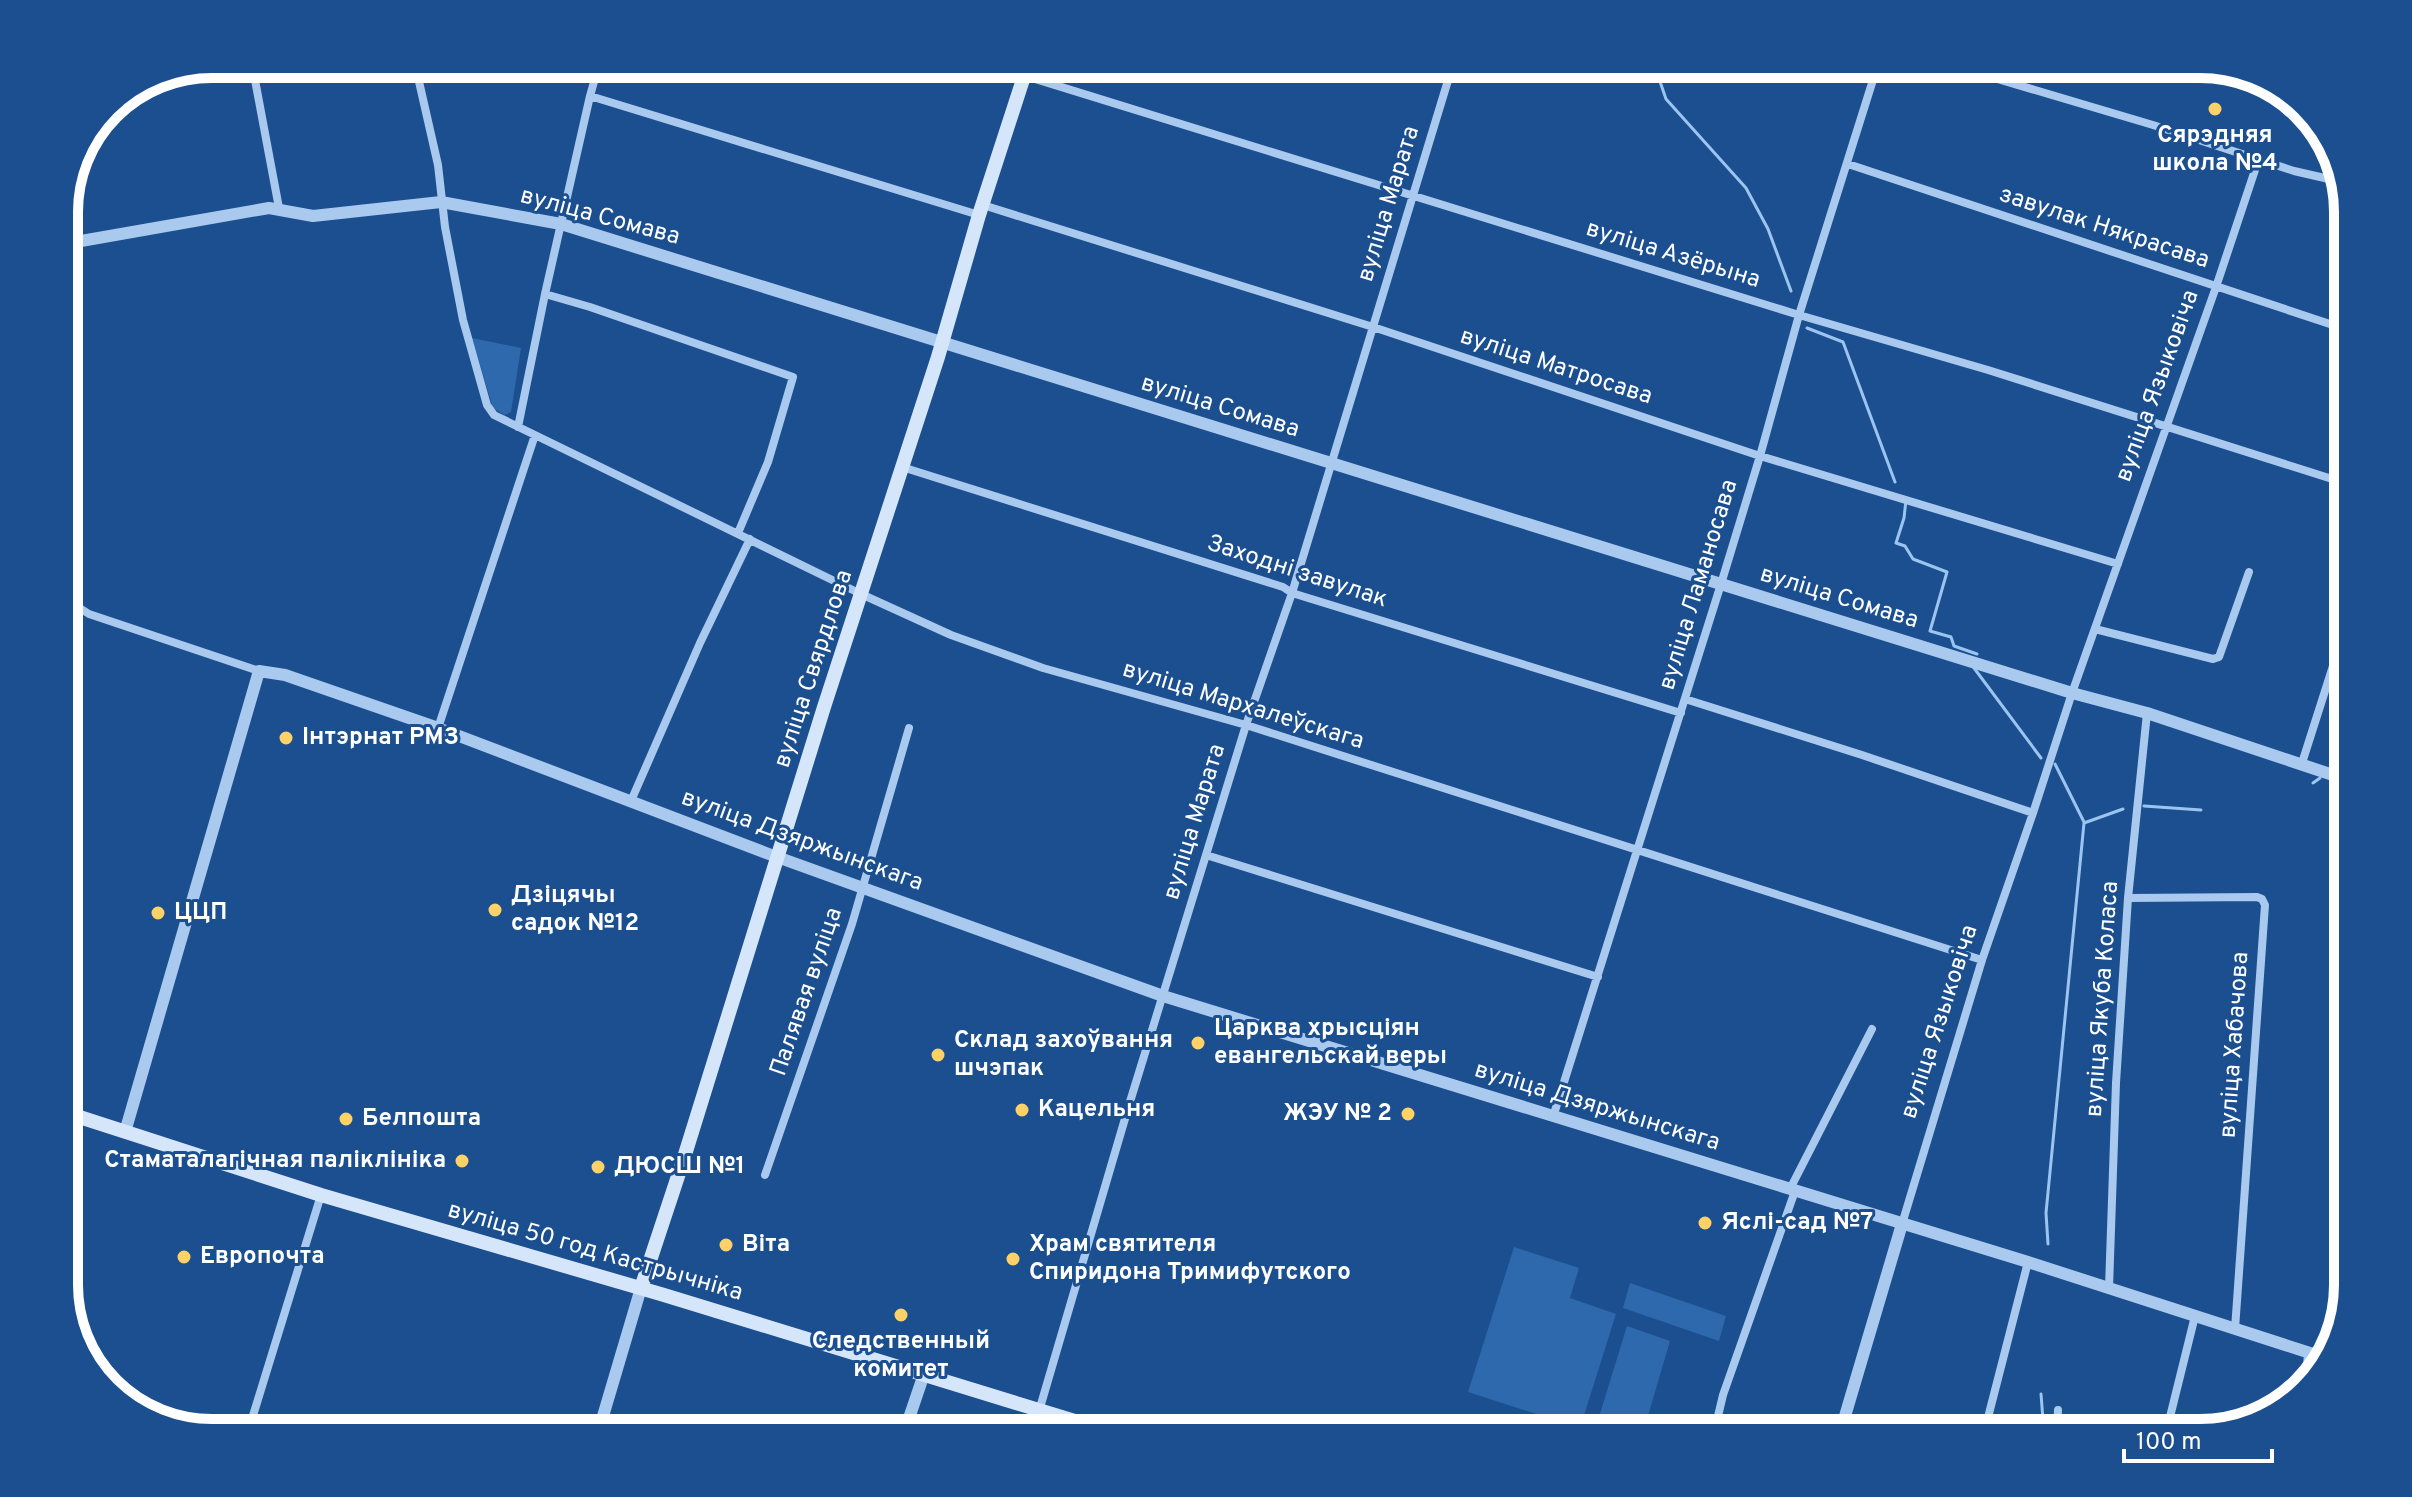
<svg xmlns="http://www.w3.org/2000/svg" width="2412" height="1497" viewBox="0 0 2412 1497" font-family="Overpass,sans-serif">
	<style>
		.green { fill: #2e69ad }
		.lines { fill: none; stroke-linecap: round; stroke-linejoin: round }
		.stream { stroke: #9cc4f0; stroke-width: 3 }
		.minor { stroke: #a9c9ee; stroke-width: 8 }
		.tertiary { stroke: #a9c9ee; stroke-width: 12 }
		.secondary { stroke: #d6e6fa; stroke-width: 14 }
		.poi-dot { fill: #ffd166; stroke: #1b4f8f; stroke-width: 3 }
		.labels { text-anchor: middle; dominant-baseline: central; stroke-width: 6; stroke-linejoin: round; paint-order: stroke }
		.poi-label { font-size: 24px; font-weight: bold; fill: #fff; stroke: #1b4f8f; text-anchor: start }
		.street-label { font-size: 24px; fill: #fff; stroke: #1b4f8f }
		.rim { fill: none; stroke: #fff; stroke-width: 10 }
	</style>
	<rect width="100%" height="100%" fill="#1b4f8f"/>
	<path class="green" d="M472 338 521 348 511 412 505 415 493 408Z
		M1514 1247 1579 1268 1570 1298 1616 1314 1580 1428 1468 1392Z
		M1630 1283 1726 1316 1719 1341 1623 1308Z
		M1627 1326 1670 1341 1643 1433H1594Z"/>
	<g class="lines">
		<path class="stream" d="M965 64 1007 77
			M1654 64 1666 99 1746 188 1768 229 1791 291
			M1807 328 1843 342 1895 482
			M1906 500 1904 518 1896 543 1905 546 1913 559 1947 572 1930 631 1951 637 1954 646 1977 654
			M1974 668 2041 758
			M2055 764 2084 822
			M2340 768 2348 763
			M2313 783 2320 778
			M2144 806 2201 810
			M2048 1244 2046 1213 2084 823 2123 809
			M2041 1394 2044 1433"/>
		<path class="minor" d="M252 64 279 208
			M415 64 438 165 445 227 463 320 487 405 494 415 861 594 951 635 1043 668 1246 725 1982 960
			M987 64 1799 315 1988 370 2348 484
			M1947 64 2153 125 2294 171 2342 182
			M590 96 979 215
			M1848 164 2348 330
			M983 205 1373 327 1760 456 2118 564
			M545 294 590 307 793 377 768 462 738 533
			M518 427 545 294 590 96 599 64
			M902 467 1283 587 1292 593 1681 713
			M64 598 89 614 259 671
			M2095 629 2213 659 2219 657 2249 572
			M1685 699 1862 755 2033 813
			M438 728 535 435
			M2302 763 2348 619
			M631 801 700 643 750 539
			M1206 855 1598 977
			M2128 898 2257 897 2262 899 2265 905 2235 1329
			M1553 1117 1721 584 1760 456 1799 315 1878 64
			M765 1175 852 924 909 728
			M1790 1189 1872 1029
			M1902 1224 1982 960 2033 813 2072 693 2216 287 2259 158
			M2109 1288 2116 1083 2128 898 2147 713
			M2334 1337 2348 1125
			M1039 1411 1129 1105 1246 725 1292 593 1453 64
			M241 1433 251 1422 321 1195
			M1714 1433 1723 1395 1795 1191
			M1984 1433 2028 1262
			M2057 1433 2058 1410
			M2166 1433 2195 1316"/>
		<path class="tertiary" d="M64 244 269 208 313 216 441 202 561 224 2072 693 2147 713 2348 780
			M125 1132 259 671 285 675 438 728 766 853 1163 996 2028 1262 2310 1353 2329 1356
			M2308 1379 2310 1353
			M598 1433 641 1288
			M904 1433 924 1374
			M1840 1433 1902 1224"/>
		<path class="secondary" d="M64 1112 321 1195 664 1295 1114 1433
			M641 1288 683 1161 824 707 938 357 979 215 1028 64"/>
	</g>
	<g class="poi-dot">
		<circle cx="2215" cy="109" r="8"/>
		<circle cx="286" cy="738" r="8"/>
		<circle cx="495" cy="910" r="8"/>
		<circle cx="158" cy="913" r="8"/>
		<circle cx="1198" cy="1043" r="8"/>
		<circle cx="938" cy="1055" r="8"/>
		<circle cx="1022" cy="1110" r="8"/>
		<circle cx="1408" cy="1114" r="8"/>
		<circle cx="346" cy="1119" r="8"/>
		<circle cx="462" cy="1161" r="8"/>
		<circle cx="598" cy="1167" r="8"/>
		<circle cx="1705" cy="1223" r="8"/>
		<circle cx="726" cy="1245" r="8"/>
		<circle cx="184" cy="1257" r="8"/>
		<circle cx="1013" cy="1259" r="8"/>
		<circle cx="901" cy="1315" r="8"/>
	</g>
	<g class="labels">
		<g class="poi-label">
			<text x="2215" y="136" text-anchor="middle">Сярэдняя<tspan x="2215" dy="28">школа №4</tspan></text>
			<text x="302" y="738">Інтэрнат РМЗ</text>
			<text x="511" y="896">Дзіцячы<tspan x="511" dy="28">садок №12</tspan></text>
			<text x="174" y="913">ЦЦП</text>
			<text x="1214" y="1029">Царква хрысціян<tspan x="1214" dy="28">евангельскай веры</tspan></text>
			<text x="954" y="1041">Склад захоўвання<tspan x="954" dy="28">шчэпак</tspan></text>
			<text x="1038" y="1110">Кацельня</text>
			<text x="1392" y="1114" text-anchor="end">ЖЭУ № 2</text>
			<text x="362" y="1119">Белпошта</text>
			<text x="446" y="1161" text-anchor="end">Стаматалагічная паліклініка</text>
			<text x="614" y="1167">ДЮСШ №1</text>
			<text x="1721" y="1223">Яслі-сад №7</text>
			<text x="742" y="1245">Віта</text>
			<text x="1029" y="1245">Храм святителя<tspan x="1029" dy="28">Спиридона Тримифутского</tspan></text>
			<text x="200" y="1257">Европочта</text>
			<text x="901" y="1342" text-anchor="middle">Следственный<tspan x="901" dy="28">комитет</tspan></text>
		</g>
		<g class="street-label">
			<text transform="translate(1389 204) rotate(-73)">вуліца Марата</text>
			<text transform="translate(600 217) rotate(15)">вуліца Сомава</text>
			<text transform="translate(2104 228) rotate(18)">завулак Някрасава</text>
			<text transform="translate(1673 255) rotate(17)">вуліца Азёрына</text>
			<text transform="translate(1556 367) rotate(18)">вуліца Матросава</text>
			<text transform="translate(2158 386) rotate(-70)">вуліца Языковіча</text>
			<text transform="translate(1220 407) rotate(17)">вуліца Сомава</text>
			<text transform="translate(1297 572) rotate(18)">Заходні завулак</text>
			<text transform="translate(1699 585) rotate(-73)">вуліца Ламаносава</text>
			<text transform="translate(1839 598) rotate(17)">вуліца Сомава</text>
			<text transform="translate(814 669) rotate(-72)">вуліца Свярдлова</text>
			<text transform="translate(1243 706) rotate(17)">вуліца Мархалеўскага</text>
			<text transform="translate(1195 822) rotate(-73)">вуліца Марата</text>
			<text transform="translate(802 841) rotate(20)">вуліца Дзяржынскага</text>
			<text transform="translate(807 992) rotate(-71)">Палявая вуліца</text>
			<text transform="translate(2103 999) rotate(-86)">вуліца Якуба Коласа</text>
			<text transform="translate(1940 1022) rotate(-72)">вуліца Языковіча</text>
			<text transform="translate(2235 1045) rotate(-86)">вуліца Хабачова</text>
			<text transform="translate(1597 1107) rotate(17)">вуліца Дзяржынскага</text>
			<text transform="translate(595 1252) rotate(16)">вуліца 50 год Кастрычніка</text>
		</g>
	</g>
	<path d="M0 0H2412V1497H0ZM212 78H2200A134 134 0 0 1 2334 212V1285A134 134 0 0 1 2200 1419H212A134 134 0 0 1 78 1285V212A134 134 0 0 1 212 78Z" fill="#1b4f8f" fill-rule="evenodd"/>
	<path class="rim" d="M212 78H2200A134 134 0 0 1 2334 212V1285A134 134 0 0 1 2200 1419H212A134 134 0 0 1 78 1285V212A134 134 0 0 1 212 78Z"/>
	<path d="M2124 1449v12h148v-12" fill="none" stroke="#ffffff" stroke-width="4"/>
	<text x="2136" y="1449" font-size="24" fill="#ffffff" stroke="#1b4f8f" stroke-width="6" paint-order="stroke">100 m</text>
</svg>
